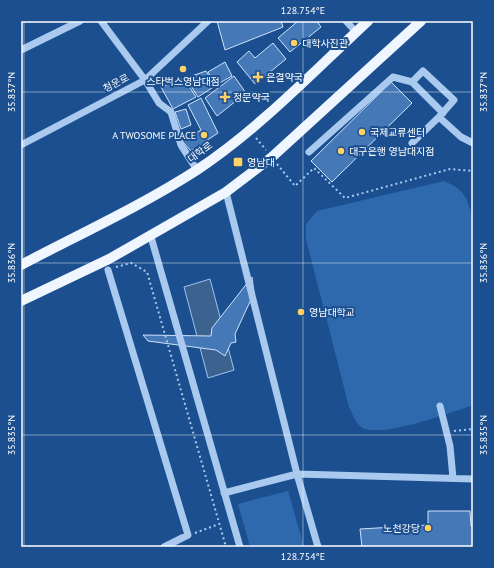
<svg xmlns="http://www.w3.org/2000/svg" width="494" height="568" viewBox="0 0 494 568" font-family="'PT Sans','Noto Sans KR',sans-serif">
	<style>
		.green { fill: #2e69ad }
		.water { fill: #3c6290; stroke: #9cc4f0 }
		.building { fill: #4478b7; stroke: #cfe3fa }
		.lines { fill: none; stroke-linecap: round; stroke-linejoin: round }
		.path { stroke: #a9c9ee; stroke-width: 2; stroke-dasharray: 2 3; stroke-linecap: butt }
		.minor { stroke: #a9c9ee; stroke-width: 7 }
		.major { stroke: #f0f6ff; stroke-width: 10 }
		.ticks { fill: none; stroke: #fff; stroke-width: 1; stroke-opacity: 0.45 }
		.poi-dot { fill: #ffd166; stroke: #1b4f8f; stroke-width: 1.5 }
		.labels { text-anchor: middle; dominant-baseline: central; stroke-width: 4; stroke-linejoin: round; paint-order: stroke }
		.poi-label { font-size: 10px; fill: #fff; stroke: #1b4f8f; text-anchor: start }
		.street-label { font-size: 10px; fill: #fff; stroke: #1b4f8f }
		.neatline { fill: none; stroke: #fff; stroke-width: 1.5 }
		.ticks-label { font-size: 10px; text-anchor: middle; fill: #fff }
	</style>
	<rect width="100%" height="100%" fill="#1b4f8f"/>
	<path class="green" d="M444 181C466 190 467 198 473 220V405C452 412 376 441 360 426 355 422 352 412 349 407L306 239V224L317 211Z
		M288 491 304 547H250L238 504Z"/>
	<path class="water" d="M210 279 234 370 208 378 184 287Z"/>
	<path class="building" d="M217 21H281L283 27 225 50Z
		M298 21H317L321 27 290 52 278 38Z
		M273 43 286 59 255 84 237 62 249 51 255 58Z
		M225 62 232 76 216 85 208 72Z
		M206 71 215 86 198 97 186 78Z
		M234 76 246 93 217 116 205 98Z
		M184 78 196 97 173 109 161 87Z
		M391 82 412 103 332 182 311 161Z
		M201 98 218 133 191 151 182 141 201 130 188 105Z
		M186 109 191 125 181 129 175 112Z
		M252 277 254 293 235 334 236 342 231 343 225 356 216 350 148 341 143 335 211 336 212 328Z
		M428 511H470L471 526H473V547H362L360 529 428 525Z"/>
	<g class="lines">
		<path class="path" d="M256 138 266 150
			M277 164 295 186 314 168 345 198 450 169 473 171
			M116 267 131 263 147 272 226 547
			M454 431 473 429
			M195 533 219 524"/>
		<path class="minor" d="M101 21 145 80 159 103 171 112 181 145 197 170
			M346 21 356 32
			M21 50 80 21
			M443 113 412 82 423 71 454 100 439 117 461 137 473 143
			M412 143 439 117
			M21 145 145 80 208 21
			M309 152 393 77 412 82
			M226 192 297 474 318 547
			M151 237 240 547
			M108 270 188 535 164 547
			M440 406 450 446 453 478
			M224 493 297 474 473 479"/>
		<path class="major" d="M21 265C80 234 141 206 197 170 260 128 313 72 368 21
			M21 301 109 259 226 192 272 157 421 21"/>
	</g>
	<path class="ticks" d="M24 21V547M303 21V547M21 92H473M21 263H473M21 435H473"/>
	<g class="poi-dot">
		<circle cx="294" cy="43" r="4"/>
		<circle cx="183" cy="69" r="4"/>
		<path d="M256 71h4v4h4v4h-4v4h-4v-4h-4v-4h4z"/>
		<path d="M223 91h4v4h4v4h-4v4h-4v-4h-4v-4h4z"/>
		<circle cx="362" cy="132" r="4"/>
		<circle cx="204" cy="135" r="4"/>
		<circle cx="341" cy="151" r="4"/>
		<rect x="233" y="157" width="10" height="10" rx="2"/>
		<circle cx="301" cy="312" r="4"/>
		<circle cx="428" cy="528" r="4"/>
	</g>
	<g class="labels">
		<g class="poi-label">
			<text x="302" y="43">대학사진관</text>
			<text x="266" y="77">은결약국</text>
			<text x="183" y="81" text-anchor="middle">스타벅스영남대점</text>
			<text x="233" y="97">정문약국</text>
			<text x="370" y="132">국제교류센터</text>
			<text x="196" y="135" text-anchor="end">A TWOSOME PLACE</text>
			<text x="349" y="151">대구은행 영남대지점</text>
			<text x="247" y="162">영남대</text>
			<text x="309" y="312">영남대학교</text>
			<text x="420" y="528" text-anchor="end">노천강당</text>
		</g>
		<g class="street-label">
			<text transform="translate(116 83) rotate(-28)">청운로</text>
			<text transform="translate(200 152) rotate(-36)">대학로</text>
		</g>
	</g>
	<rect width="494" height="568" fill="none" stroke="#1b4f8f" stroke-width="44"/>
	<rect x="22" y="22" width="450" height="524" class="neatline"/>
	<g class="ticks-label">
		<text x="303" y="14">128.754°E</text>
		<text transform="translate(11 92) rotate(-90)" y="4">35.837°N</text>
		<text transform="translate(483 92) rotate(-90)" y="4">35.837°N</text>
		<text transform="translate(11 263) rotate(-90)" y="4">35.836°N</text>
		<text transform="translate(483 263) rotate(-90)" y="4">35.836°N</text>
		<text transform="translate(11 435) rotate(-90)" y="4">35.835°N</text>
		<text transform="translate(483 435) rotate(-90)" y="4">35.835°N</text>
		<text x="303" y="560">128.754°E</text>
	</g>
</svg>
